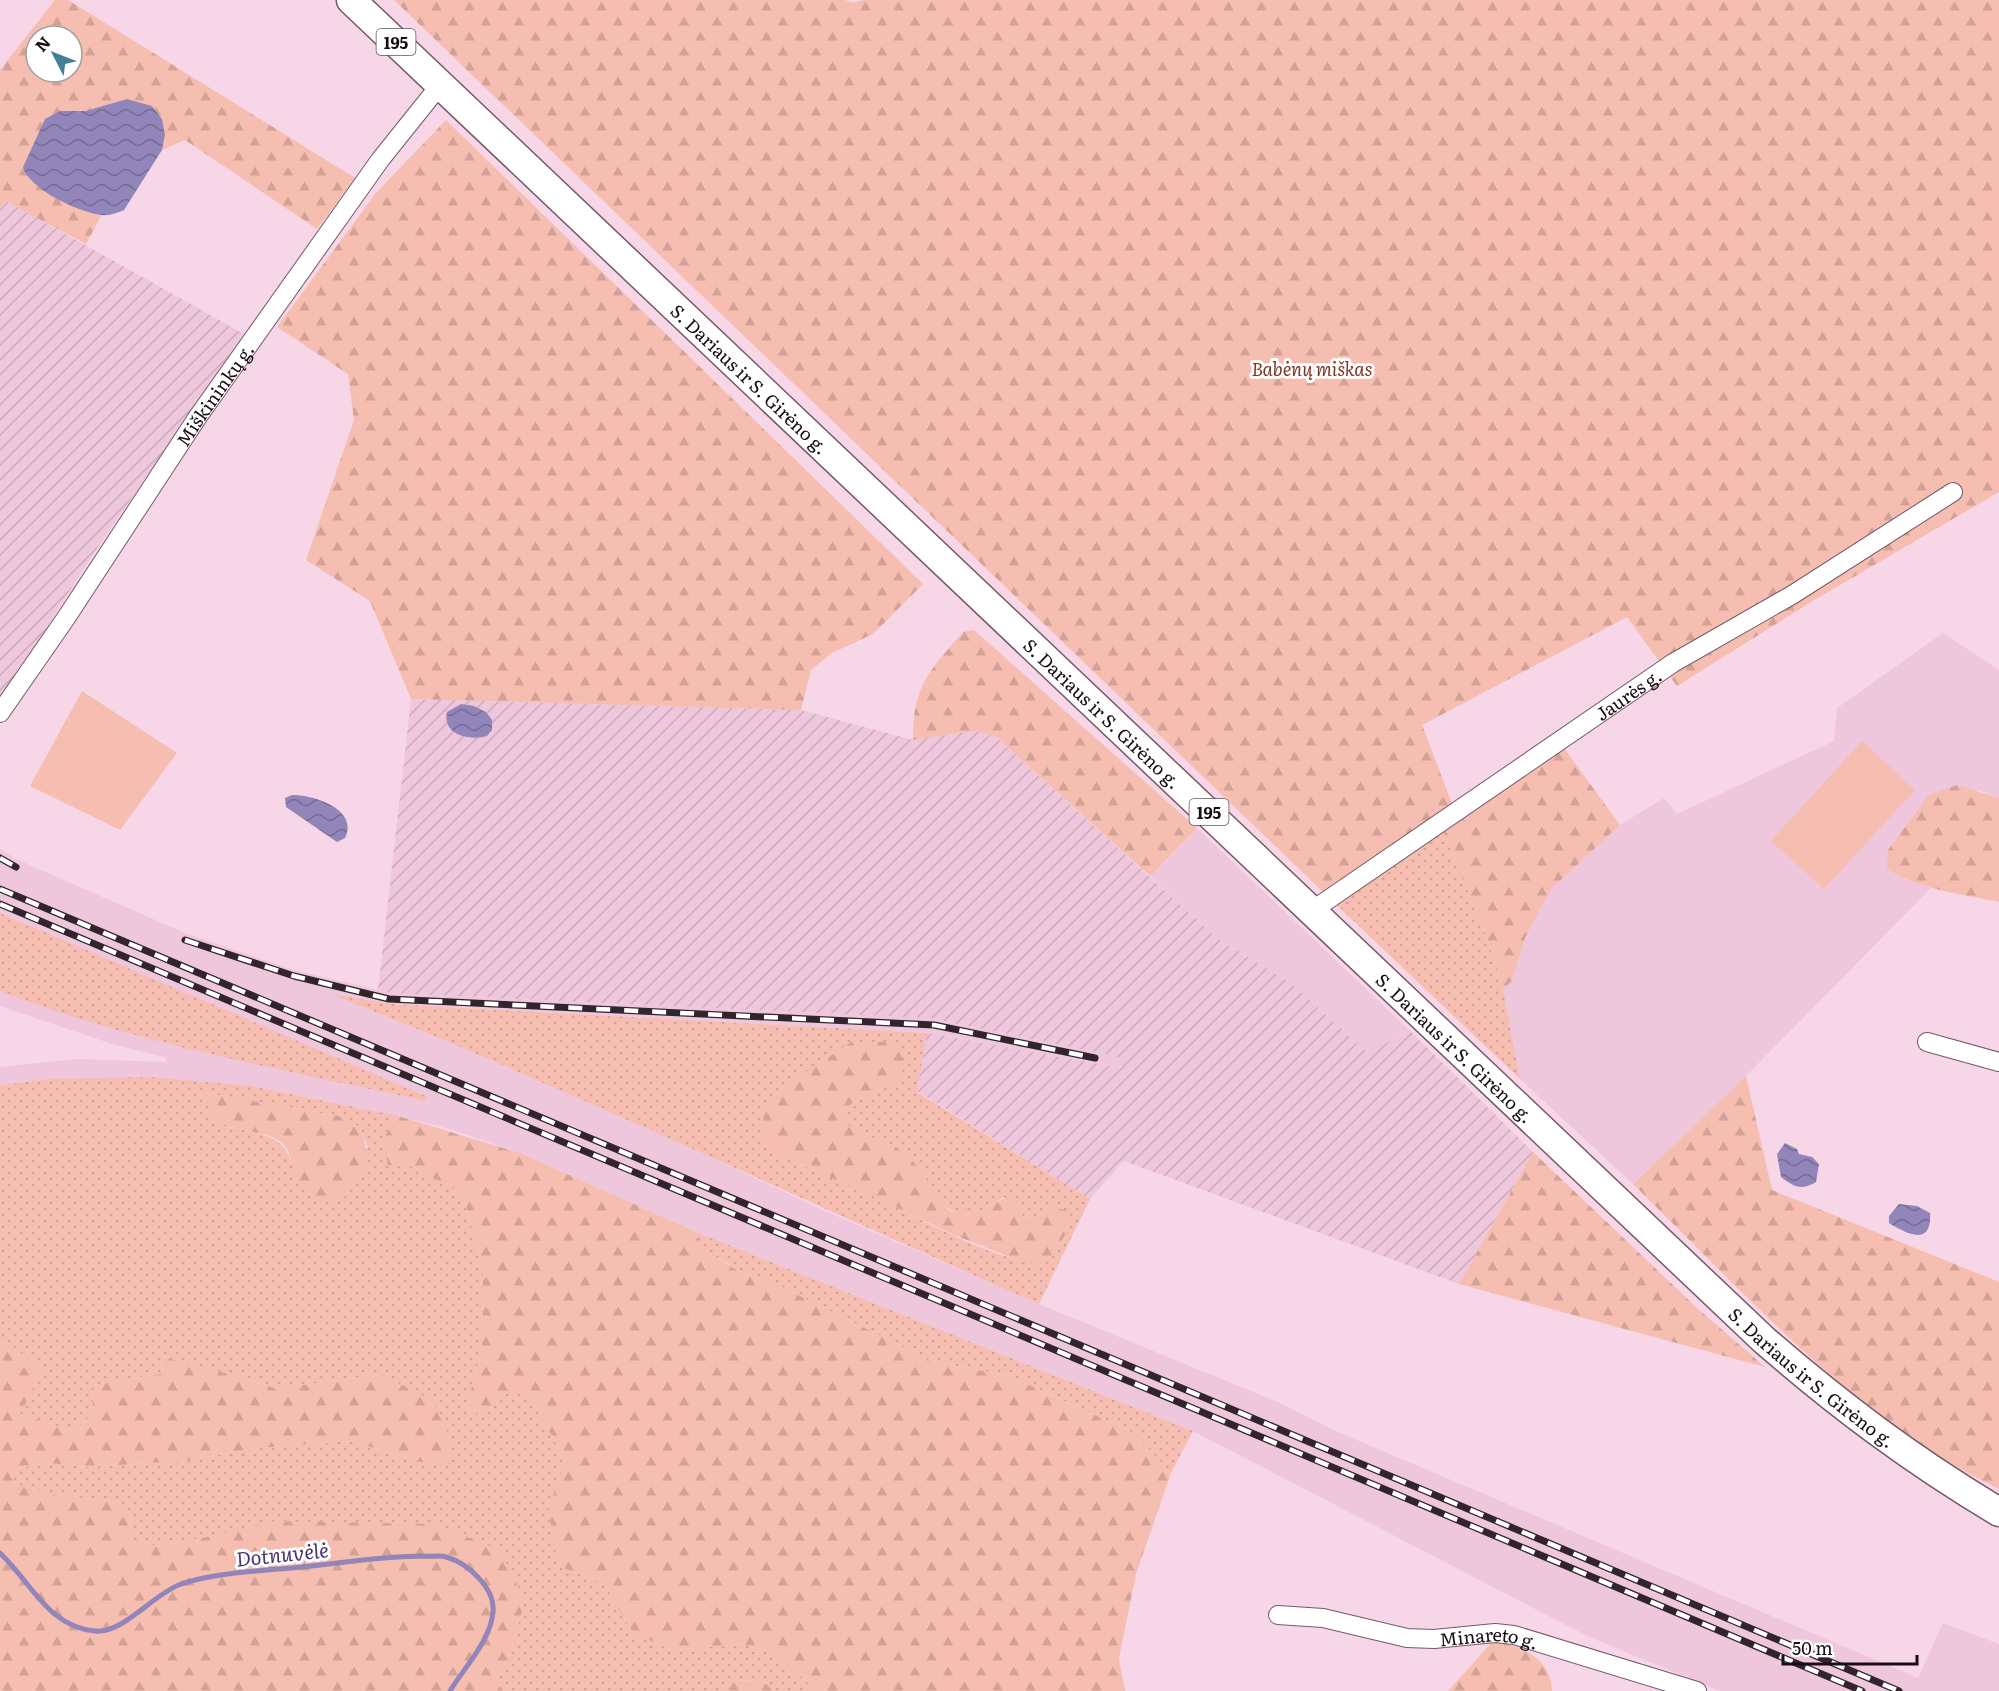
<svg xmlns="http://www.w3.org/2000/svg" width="1999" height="1691" viewBox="0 0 1999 1691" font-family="Literata,serif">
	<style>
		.built { fill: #efc7dc }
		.industrial { fill: url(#industrial-furrows) }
		.grass { fill: url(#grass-dots); fill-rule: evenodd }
		.forest { fill: url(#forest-firs); fill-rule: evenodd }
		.green { fill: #f6beb0 }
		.water { fill: url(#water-waves) }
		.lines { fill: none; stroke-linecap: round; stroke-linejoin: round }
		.stream { stroke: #9185b9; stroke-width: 5 }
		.street-casing { stroke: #755968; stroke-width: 20 }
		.primary-casing { stroke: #755968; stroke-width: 31 }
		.street { stroke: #fff; stroke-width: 18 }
		.primary { stroke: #fff; stroke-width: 28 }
		.rail-casing { stroke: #32242d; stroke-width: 7 }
		.rail { stroke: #fff; stroke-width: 4.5; stroke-dasharray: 14; stroke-linecap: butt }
		.labels { text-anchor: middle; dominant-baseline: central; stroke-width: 6; stroke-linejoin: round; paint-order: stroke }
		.shield { fill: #fff; stroke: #5d565a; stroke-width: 1.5 }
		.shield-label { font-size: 16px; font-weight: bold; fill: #180d14 }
		.park-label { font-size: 18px; font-style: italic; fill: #803524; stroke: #fff }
		.street-label { font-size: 18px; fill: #180d14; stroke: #fff }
		.water-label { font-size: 20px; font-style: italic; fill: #463273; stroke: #fff }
	</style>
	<defs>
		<pattern id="industrial-furrows" width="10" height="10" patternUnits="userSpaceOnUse" patternTransform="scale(1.5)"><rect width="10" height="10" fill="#efc7dc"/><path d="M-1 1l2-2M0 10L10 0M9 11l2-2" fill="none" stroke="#ccaabc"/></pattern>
		<pattern id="grass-dots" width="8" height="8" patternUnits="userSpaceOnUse" patternTransform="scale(1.5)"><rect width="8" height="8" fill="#f6beb0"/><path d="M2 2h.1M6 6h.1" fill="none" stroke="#d2a296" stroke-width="1.8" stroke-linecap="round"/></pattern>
		<pattern id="forest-firs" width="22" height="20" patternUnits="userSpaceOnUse" patternTransform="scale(1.5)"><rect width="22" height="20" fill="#f6beb0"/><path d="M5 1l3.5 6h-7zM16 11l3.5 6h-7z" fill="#d2a296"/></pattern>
		<pattern id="water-waves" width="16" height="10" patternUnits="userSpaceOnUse" patternTransform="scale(1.5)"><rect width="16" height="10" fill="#9185b9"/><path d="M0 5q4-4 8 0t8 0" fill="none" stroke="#756b95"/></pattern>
	</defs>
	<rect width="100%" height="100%" fill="#f7d6e8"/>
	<path class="built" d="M1943 633 1999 670V798L1979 790 1903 878 1931 888 1746 1076 1633 1184 1520 1079 1503 989 1512 981 1525 938 1551 889 1620 825 1664 798 1677 814 1834 741 1837 708Z
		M1197 828 1409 1030 1368 1053 1291 983 1217 938 1150 876Z
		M0 849 16 859 185 933 290 969 391 993 929 1018 1125 1058 1123 1068 927 1033 391 1004 335 995 624 1116 823 1210 1039 1304 1280 1403 1338 1432 1918 1678 1943 1623 1999 1644V1691H1719L1587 1636 1193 1431 694 1231 520 1153 449 1129 398 1116 251 1086 51 1079 0 1085V1067L76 1059 165 1062 167 1058 112 1044 0 1006V991L352 1085 424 1101 0 913Z"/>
	<path class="industrial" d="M5 200 244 334 94 553 0 701V209Z
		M411 699 801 710 913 740 973 731 995 736 1217 938 1291 983 1368 1053 1409 1030 1533 1152 1459 1284 1124 1161 1090 1199 917 1091 927 1033 1122 1068 1124 1058 929 1018 391 993 378 990Z"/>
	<path class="grass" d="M1437 816 1488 940 1503 989 1520 1079 1322 891Z
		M0 913 428 1097 424 1101C282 1069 136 1044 0 991Z
		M331 994 391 1004 927 1033 917 1092 1090 1199 1039 1304C803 1201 570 1089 331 994ZM851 1042 899 1082 854 1101 845 1110 849 1127 870 1139 892 1145 926 1177 939 1204 959 1214H977L1004 1197 1023 1216 1037 1220 1052 1208 1043 1265C987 1257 933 1225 882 1200 847 1183 811 1169 776 1154L831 1056Z
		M150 1077 251 1086 398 1116 383 1139 414 1167 463 1194 483 1272 482 1349 466 1408 484 1416 506 1394H529L565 1460 561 1475V1567L604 1583 633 1633 672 1650 741 1644 775 1653 809 1684 811 1691H775L762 1681 735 1680 727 1691H503L497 1680 512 1650 203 1538 157 1546 130 1538 131 1515 119 1502 54 1495 12 1483 17 1468 49 1463 87 1467 181 1461 261 1448 351 1441 420 1462 450 1463 380 1374 277 1389 248 1379 162 1358 161 1374 94 1385 92 1415 73 1431 19 1414 12 1345 0 1342V1085L51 1079ZM206 1093 339 1116 360 1127 368 1148 297 1180C286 1134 271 1137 229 1127Z
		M694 1231 1193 1431 1171 1473 1134 1433 1010 1376 931 1361 774 1283 741 1272 705 1250Z"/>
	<path class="forest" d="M55 0H68L355 178 317 229 185 140 162 150 165 135 162 119 152 106 127 99 85 111H60L30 152 23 167 49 194 101 216 86 244 5 201 0 208V70ZM36 36H72V72H36Z
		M394 0H845L853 3 863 0H1999V492L1811 602 1677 686 1627 617 1422 725 1453 806 1564 748 1620 825 1551 889 1525 938 1512 981 1503 989 1488 940 1437 816 1322 891Z
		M446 120 923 584 873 634 832 653 811 670 801 710 411 699 370 601 306 560 354 420 348 374 277 327 376 193Z
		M974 630 1197 828 1150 876 995 736 973 731 913 740C913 684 929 672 963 632Z
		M1957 785 1999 798V902C1961 894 1921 890 1887 869L1888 850 1929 795Z
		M851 1042H884L902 1050 904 1066 899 1082 854 1101 846 1110 849 1127C863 1135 877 1138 891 1145 903 1150 917 1165 925 1176 938 1192 935 1209 961 1214 983 1218 994 1196 1016 1198L1023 1216 1036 1220 1052 1208 1067 1210C1074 1231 1056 1250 1043 1265L1020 1261 954 1235 869 1194 776 1154 762 1136 764 1108 788 1084Z
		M1746 1076 1772 1190 1999 1282V1489C1855 1420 1746 1294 1633 1184Z
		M206 1093 339 1116 360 1127C373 1162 365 1174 342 1200L317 1201C311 1195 302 1188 298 1180 291 1168 293 1152 281 1142 253 1123 208 1140 206 1093Z
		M398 1116 520 1153 694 1231 705 1250 740 1272 774 1283 931 1361 1010 1376 1134 1433 1171 1473 1136 1574 1119 1658 1125 1691H811L809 1684 775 1653 741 1644 672 1650 633 1633 604 1584 561 1567 554 1547 549 1509 565 1460 529 1394H506L484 1416 466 1408 482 1349 483 1272 463 1194 414 1167 388 1165 383 1139Z
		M1533 1152 1696 1307 1765 1367 1459 1284Z
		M0 1342 12 1345 42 1371 20 1414 73 1431 92 1415 94 1385 161 1374 162 1357 248 1379 277 1389 380 1374 432 1400 447 1428 450 1464 420 1462 351 1441 261 1448 181 1461 87 1467 49 1463 17 1468 12 1483 54 1495 119 1502 131 1515 130 1538 157 1546 203 1538 274 1521 431 1524 499 1549 525 1600 512 1650 497 1680 503 1691H0Z
		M1493 1641C1522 1646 1551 1658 1552 1691H1448Z
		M735 1680 762 1681 775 1691H727Z"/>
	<path class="green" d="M82 691 177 753 120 830 30 786Z
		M1862 741 1915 790 1824 889 1771 841Z"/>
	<path class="water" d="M127 99 152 106 162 119 165 135 162 150 124 210C117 213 109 216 101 215 78 212 29 189 23 167L45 119 60 111H85Z
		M461 704 474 706 486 712 492 720V730L487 736C469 741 442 735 447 712Z
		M292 795C314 795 359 809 345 838L337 842 286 807 285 798Z
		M1785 1143 1797 1149 1799 1154 1812 1157 1819 1164 1816 1182C1801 1191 1794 1187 1781 1177L1777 1154Z
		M1899 1204 1917 1206 1930 1213C1932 1247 1907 1234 1889 1223V1216Z"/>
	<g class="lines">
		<path class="stream" d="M0 1553C31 1582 48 1627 95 1631 123 1634 153 1594 181 1584 225 1570 274 1571 320 1565 354 1561 389 1556 424 1556 430 1557 440 1555 446 1557 468 1563 496 1589 493 1612 491 1640 464 1668 450 1691"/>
		<defs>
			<g id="street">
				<path id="s1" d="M0 713 66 618 197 418 380 160 440 85"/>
				<path id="s2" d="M1313 910 1673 663 1792 595 1953 492"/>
				<path d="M1927 1042 1999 1062"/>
				<path id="s3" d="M1278 1615 1323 1618 1407 1638 1434 1639 1495 1633 1514 1635 1697 1691"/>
			</g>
			<g id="primary">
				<path id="s4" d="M351 0 1764 1340C1840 1406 1912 1460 1999 1512"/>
			</g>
		</defs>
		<use href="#street" class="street-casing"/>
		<use href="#primary" class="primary-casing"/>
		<use href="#street" class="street"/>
		<use href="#primary" class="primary"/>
		<defs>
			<path id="rail" d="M0 858 16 867
				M0 889 1899 1691
				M0 904 1862 1691
				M185 940 294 976 389 999 934 1025 1095 1058"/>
		</defs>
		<use href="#rail" class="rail-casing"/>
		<use href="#rail" class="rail"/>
	</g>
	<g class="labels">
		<g class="shield">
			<rect x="376.5" y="29" width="39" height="26" rx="4.5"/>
			<rect x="1189.5" y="799" width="39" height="26" rx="4.5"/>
		</g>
		<g class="shield-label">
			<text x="396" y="42">195</text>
			<text x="1209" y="812">195</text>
		</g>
		<g class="park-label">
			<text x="1312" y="368">Babėnų miškas</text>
		</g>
		<g class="street-label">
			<text stroke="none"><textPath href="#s4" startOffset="550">S. Dariaus ir S. Girėno g.</textPath></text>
			<text stroke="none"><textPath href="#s1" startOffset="384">Miškininkų g.</textPath></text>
			<text stroke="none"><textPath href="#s2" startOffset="382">Jaurės g.</textPath></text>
			<text stroke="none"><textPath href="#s4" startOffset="1036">S. Dariaus ir S. Girėno g.</textPath></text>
			<text stroke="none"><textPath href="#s4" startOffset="1522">S. Dariaus ir S. Girėno g.</textPath></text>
			<text stroke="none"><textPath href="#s4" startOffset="2008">S. Dariaus ir S. Girėno g.</textPath></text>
			<text stroke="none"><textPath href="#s3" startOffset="214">Minareto g.</textPath></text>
		</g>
		<g class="water-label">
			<text transform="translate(282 1553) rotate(-6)">Dotnuvėlė</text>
		</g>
	</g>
	<g transform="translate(54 54) rotate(312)"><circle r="28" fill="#ffffff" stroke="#a39ea1" stroke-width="1.5"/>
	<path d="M0-4.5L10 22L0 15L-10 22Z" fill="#428195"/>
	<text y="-9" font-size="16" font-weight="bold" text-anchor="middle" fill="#180d14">N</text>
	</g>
	<path d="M1783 1655v9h134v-9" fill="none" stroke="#180d14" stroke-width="3"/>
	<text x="1792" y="1655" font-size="18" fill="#180d14" stroke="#ffffff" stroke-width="4.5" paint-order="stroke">50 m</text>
</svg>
